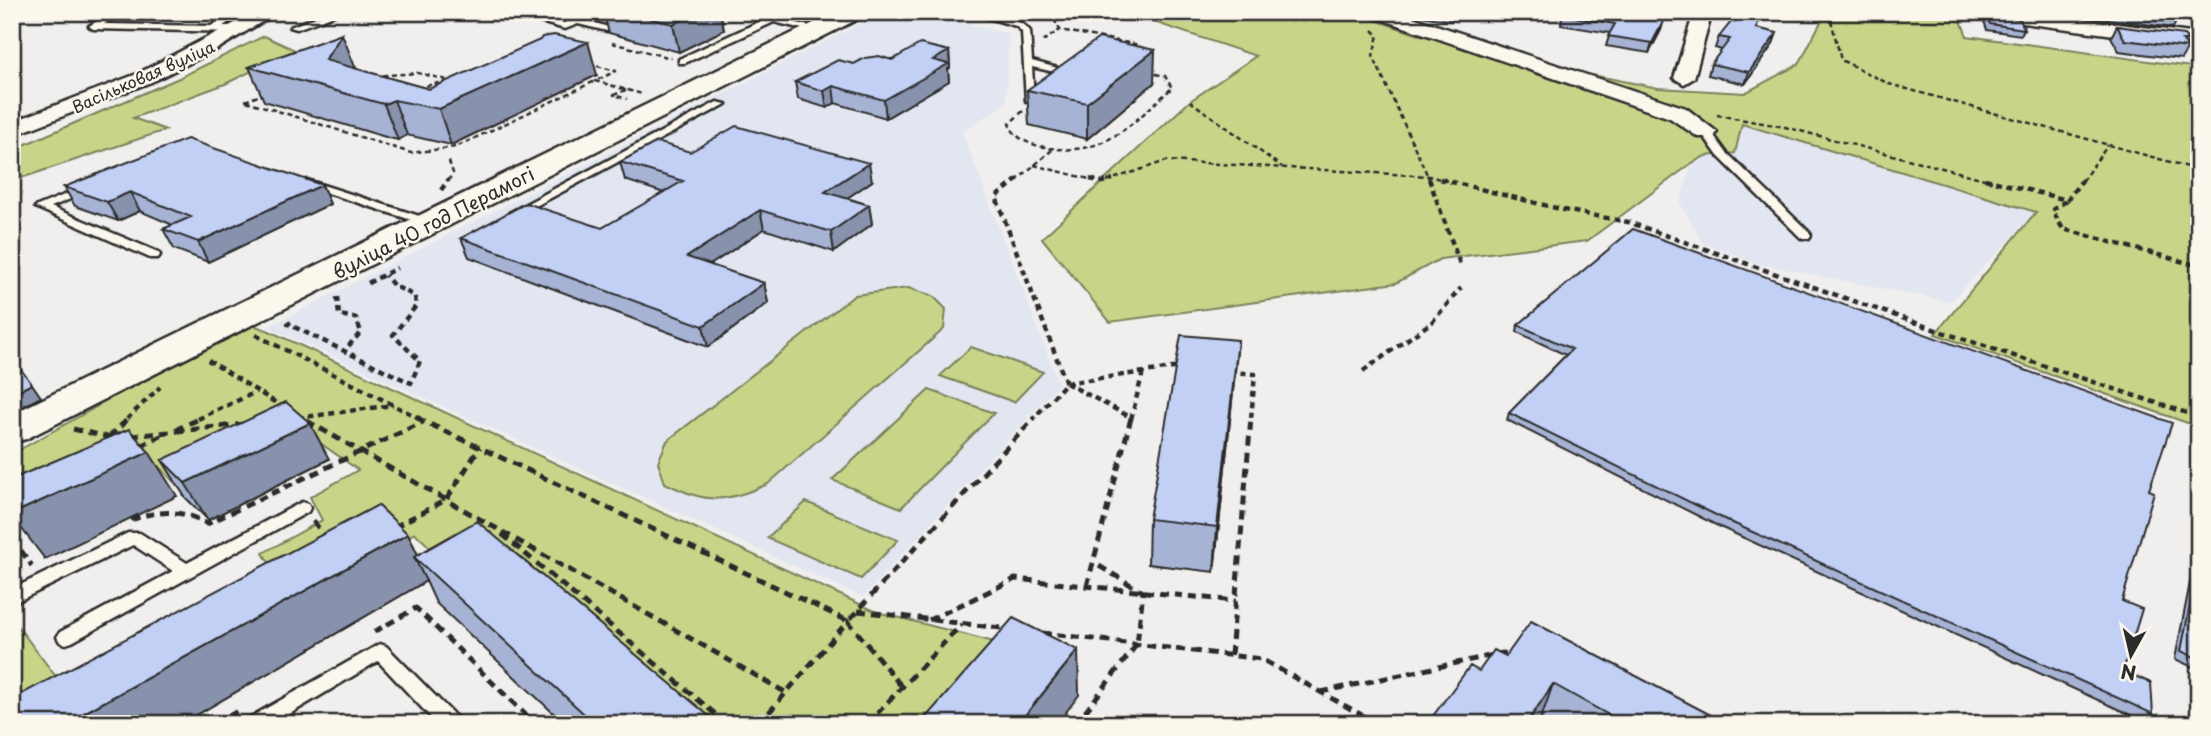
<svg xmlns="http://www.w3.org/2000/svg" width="2211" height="736" viewBox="0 0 2211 736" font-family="'Playpen Sans',sans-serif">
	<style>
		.built { fill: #e2e6f0 }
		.green { fill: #c8d589; stroke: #7a805a; stroke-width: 2 }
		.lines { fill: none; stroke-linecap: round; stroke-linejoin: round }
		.service-casing { stroke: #2b2b2b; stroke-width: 5 }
		.minor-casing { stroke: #2b2b2b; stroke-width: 5 }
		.tertiary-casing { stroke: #2b2b2b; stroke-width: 5 }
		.path-far2 { stroke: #2b2b2b; stroke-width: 2.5; stroke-dasharray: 5 3.5; stroke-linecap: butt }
		.path-far1 { stroke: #2b2b2b; stroke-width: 4.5; stroke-dasharray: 6 4.5; stroke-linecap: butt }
		.path { stroke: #2b2b2b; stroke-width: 5; stroke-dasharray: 9 6; stroke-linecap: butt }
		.service { fill: #fbf7ec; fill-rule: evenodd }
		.minor { fill: #fbf7ec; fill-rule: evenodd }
		.tertiary { fill: #fbf7ec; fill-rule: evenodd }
		.wall { fill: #a7b3d4; stroke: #2b2b2b; stroke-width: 2 }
		.shaded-wall { fill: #8892ac; stroke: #2b2b2b; stroke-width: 2 }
		.building { fill: #c2d0f6; stroke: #2b2b2b; stroke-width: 2 }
		.labels { text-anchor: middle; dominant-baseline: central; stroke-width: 5; stroke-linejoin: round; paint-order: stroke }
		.far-street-label { font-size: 16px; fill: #2b2b2b; stroke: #fbf7ec }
		.street-label { font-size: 19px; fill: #2b2b2b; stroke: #fbf7ec }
	</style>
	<rect width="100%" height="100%" fill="#f0efee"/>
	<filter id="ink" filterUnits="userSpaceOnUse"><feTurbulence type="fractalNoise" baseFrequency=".0143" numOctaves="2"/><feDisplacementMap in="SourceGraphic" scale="14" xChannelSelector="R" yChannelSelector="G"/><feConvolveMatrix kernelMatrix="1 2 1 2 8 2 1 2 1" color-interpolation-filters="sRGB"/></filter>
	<g filter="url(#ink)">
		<path class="built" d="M883 12H920L1009 34 1006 103 962 132 1059 384 863 597 268 327Z
			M1741 124 2036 212 1950 302 1755 263 1703 243 1680 203 1692 163 1705 156 1735 153Z"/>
		<path class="green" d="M1124 12H1352L1416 34 1537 64 1658 88 1745 93 1799 64 1826 12H1915L1960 18 1967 36 2199 68V427L1935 334 2036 212 1742 124 1735 153 1705 156 1692 163 1587 241 1440 259 1396 283 1110 322 1042 238 1190 101 1256 56Z
			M264 36 295 50 225 84 133 118 166 130 12 181V150L179 78Z
			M908 288 933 296 946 309 944 329 768 484C723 503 709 504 665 483L658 462 667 441 855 295Z
			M246 323 267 330 877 612 1018 648 953 724H707L456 572 415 533 73 724H12V626L16 624 57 678 269 563 263 553 322 520 310 497 358 470 306 433 183 492 159 466 12 534V454L98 406 81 402Z
			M971 347 1043 372 1014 402 940 376Z
			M929 390 994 413 901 508 832 480Z
			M806 502 898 540 861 579 767 538Z"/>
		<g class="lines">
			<defs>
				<path id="service" d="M112 12H123L104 24 211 26 234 12H245L223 26H240L244 29 240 32 93 29 89 26Z
					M329 12H342L297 29 290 27Z
					M505 12H520L564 23 589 12H601L586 20 611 28 607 31 578 24 565 29Z
					M742 12H757L823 30 819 33 774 22 685 63H679V59L765 19Z
					M967 12C987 12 1017 15 1030 31L1032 61 1072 72 1061 79 1056 76 1059 73 1032 67 1034 99 1026 101 1022 32 1016 26Z
					M717 102 726 104 519 215H511L509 213Z
					M1706 129 1710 130 1726 152 1809 232 1811 235 1809 238H1801L1718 156 1701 132Z
					M307 180 435 221 437 223 431 227 427 225 303 185V181Z
					M86 186 92 189 90 191 51 207 158 252 160 255 158 258H150L35 207Z
					M302 502 308 504 310 508 308 512 72 642 66 644 60 642 57 637 60 632 173 571 133 545 12 604V589L128 533H140L187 563Z
					M380 644 386 646 457 718 460 724H437L378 661 273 724H246L249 718Z"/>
				<path id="minor" d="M256 12H278L214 51 151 82 12 136V122L137 74Z
					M1369 12H1397L1686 108 1717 132 1714 137H1698L1670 118 1372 16Z
					M1694 12H1712L1694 78 1684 84 1674 78Z
					M1967 12H2022L2199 34V46L1976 17Z"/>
				<path id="tertiary" d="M836 12H865L862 17 26 439 12 443V414Z"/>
			</defs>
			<use href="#service" class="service-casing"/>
			<use href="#minor" class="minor-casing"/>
			<use href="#tertiary" class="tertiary-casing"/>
			<path class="path-far2" d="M1050 12 1060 30 1139 45 1141 49
				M1829 12 1841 60 1889 84 2199 170
				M1373 30 1378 35 1373 56 1430 181
				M1043 41 1060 30
				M612 43 671 58
				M589 64 616 71 595 81 642 94
				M374 76 418 73 452 81
				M418 88 446 81
				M626 90 614 95 627 99
				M245 101 266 93
				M246 101 411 153 456 147 595 81
				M1190 101 1282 167
				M1023 111 1009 124C1016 139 1028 144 1044 147 1104 159 1131 124 1172 88L1165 76 1150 73
				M1717 115 1785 127 1992 181
				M1034 165 1097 181
				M448 181 453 173 448 159
				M1016 181 1052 150
				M1107 181 1166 161 1429 176 1447 181
				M2082 181 2108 145"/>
			<path class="path-far1" d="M1018 179 996 197 1066 383 1033 419
				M1090 179 1103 182 1113 179
				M1429 179 1460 264
				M1440 179 1564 210 1628 222 1942 332 2199 417
				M1985 179 2067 200 2083 179
				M441 190 449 179
				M2066 201 2052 210 2063 229 2199 266
				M368 283 397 268
				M337 297 339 315 356 318 361 332 345 350
				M291 322 288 324 411 383 420 361 393 335 416 306 415 296 393 285 385 275
				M256 335 421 419
				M208 360 284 408
				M1363 371 1432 322 1461 288
				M1230 372 1255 374 1251 419
				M1066 383 1180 367
				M1066 383 1132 418
				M298 418 393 405
				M127 419 160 387
				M198 419 256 392
				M1131 419 1143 372"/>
			<path class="path" d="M298 418H301
				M417 418 848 621 1034 418
				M307 421 785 692
				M73 429 112 438
				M175 430 201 418
				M131 436 244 424
				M109 437 129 418
				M140 446 163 435
				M131 520C156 510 184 509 207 524L423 422
				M313 521 325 536
				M394 527 446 500 480 447
				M502 534 727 724
				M12 538 32 566
				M1087 586 1131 418
				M858 611 1009 629
				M929 620 1015 579 1236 601
				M374 632 416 608 535 724
				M1042 633 1261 659 1378 724
				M1231 655 1251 418
				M1321 692 1503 653 1511 655
				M216 724 239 710
				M759 724 848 621 902 687
				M867 724 962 624
				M1076 724 1137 644 1143 592 1094 563"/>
			<use href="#service" class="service"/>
			<use href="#minor" class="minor"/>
			<use href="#tertiary" class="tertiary"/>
		</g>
		<path class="wall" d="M603 12H720L724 30 679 52 609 33Z
			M1420 12H1456L1451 21 1420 16Z
			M1530 12H1666L1661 30 1649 53 1606 46 1610 33 1561 25 1562 17Z
			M2058 12H2174L2178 18 2173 28Z
			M1986 15 2024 29 2021 35 1987 30 1984 21Z
			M2117 26 2189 41 2186 45 2188 48 2181 59 2119 51 2111 37Z
			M1757 28 1773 44 1745 84 1708 75 1711 64 1722 50 1715 48 1719 37Z
			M949 51 950 68 948 69 949 81 886 118 835 103 827 108 798 99 795 82 854 64Z
			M249 67H355L354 68 429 89 597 75 451 145 407 135 398 140 389 138 264 101Z
			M1154 83 1087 139 1029 125 1027 90Z
			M690 152 872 181 847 198 869 205 872 224 834 252 764 229 710 265 764 283 768 303 708 347 469 257 461 238 602 228 664 193 625 180 620 162Z
			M322 185 330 204 208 262 174 249 163 229 173 225 140 211 118 221 75 206 64 187Z
			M1518 325 2149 490 2122 601 2123 671 2153 714 2146 722 1720 527 1507 420 1509 413 1566 355 1517 332Z
			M1238 340 1234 382 1214 572 1148 564 1149 519Z
			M329 459 208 520 185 497 162 460Z
			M408 534 418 555 709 716 711 724H565L436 603 426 581 181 724H12Z
			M2199 537V670L2175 659Z
			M1506 656 1728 724H1427L1479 671Z"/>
		<path class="shaded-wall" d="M700 12H720L724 30 679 52 673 24Z
			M1664 20 1661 30 1649 53 1652 43Z
			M1777 33 1773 44 1745 84 1749 72Z
			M342 34 355 67 341 92 325 60Z
			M588 42 597 75 451 145 439 109Z
			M1155 50 1154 83 1087 139V103Z
			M949 51 950 68 948 69 949 81 886 118 884 100 933 60Z
			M833 86 835 103 827 108 824 91Z
			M394 100 407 135 398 140 384 104Z
			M869 163 872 181 828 211 825 192Z
			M322 185 330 204 208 262 198 242Z
			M130 192 140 211 118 221 107 202Z
			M869 205 872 224 834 252 831 232Z
			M760 210 764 229 692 277 687 257Z
			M764 283 768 303 708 347 703 326Z
			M1238 340 1234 382 1214 572 1217 527Z
			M32 384 41 397 12 412V394Z
			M310 423 329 459 208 520 185 483Z
			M149 452 177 496 45 559 12 516V514Z
			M408 534 424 567 414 557 426 581 181 724H64Z
			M1078 650 1079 695 1057 724H1018Z
			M1553 684 1539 724H1526Z
			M709 716 711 724H700Z"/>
		<path class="building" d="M624 12H700L673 24Z
			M1565 12H1666L1664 20 1652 43 1608 36 1615 24 1563 15Z
			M1739 12H1763L1756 28 1777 33 1749 72 1711 64 1730 39 1719 37Z
			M2135 12H2174L2178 18Z
			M1986 15 2020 19 2024 29 1990 24Z
			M2117 26 2184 35 2189 41 2182 40 2188 48 2125 40Z
			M342 34 325 60 429 89 540 40 542 37 554 35 588 42 439 109 394 100 384 104 376 102 249 67Z
			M1099 38 1155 50 1087 103 1027 90Z
			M920 44 949 51 933 60 948 64 884 100 833 86 824 91 795 82 838 60 854 64 865 58 879 56 892 60Z
			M736 126 869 163 825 192 869 205 831 232 760 210 687 257 764 283 703 326 461 238 526 203 602 228 683 181 620 162 657 142 690 152Z
			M187 139 322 185 198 242 163 229 191 217 130 192 107 202 64 187Z
			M1633 229 2172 423 2149 490 2154 492 2122 601 2142 609 2123 671 2151 683 2153 714 1724 519 1509 413 1572 349 1518 325Z
			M1181 335 1238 340 1217 527 1149 519Z
			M12 358 32 384 12 394Z
			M286 402 310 423 185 483 162 460Z
			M129 429 149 452 12 514V479Z
			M378 505 408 534 64 724H12V699Z
			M477 521 709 716 700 724H595L414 557Z
			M2199 560V659L2181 651Z
			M1013 618 1078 650 1018 724H920Z
			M1531 621 1728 724H1625L1553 684 1526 724H1427L1470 666 1479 671 1494 650 1506 656Z"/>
	</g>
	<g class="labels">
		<g class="far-street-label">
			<text transform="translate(143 76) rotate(-24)">Васільковая вуліца</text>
		</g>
		<g class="street-label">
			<text transform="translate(433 222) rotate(-27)">вуліца 40 год Перамогі</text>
		</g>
	</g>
	<rect width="2211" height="736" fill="none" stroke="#fbf7ec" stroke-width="42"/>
	<rect x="21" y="21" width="2169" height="694" fill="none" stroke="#2b2b2b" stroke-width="2.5" filter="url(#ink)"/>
	<g transform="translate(2131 655) rotate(188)" stroke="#fbf7ec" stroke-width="5" paint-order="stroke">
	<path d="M0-5L12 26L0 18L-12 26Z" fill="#2b2b2b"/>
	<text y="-10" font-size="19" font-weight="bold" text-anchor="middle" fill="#2b2b2b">N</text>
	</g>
</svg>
